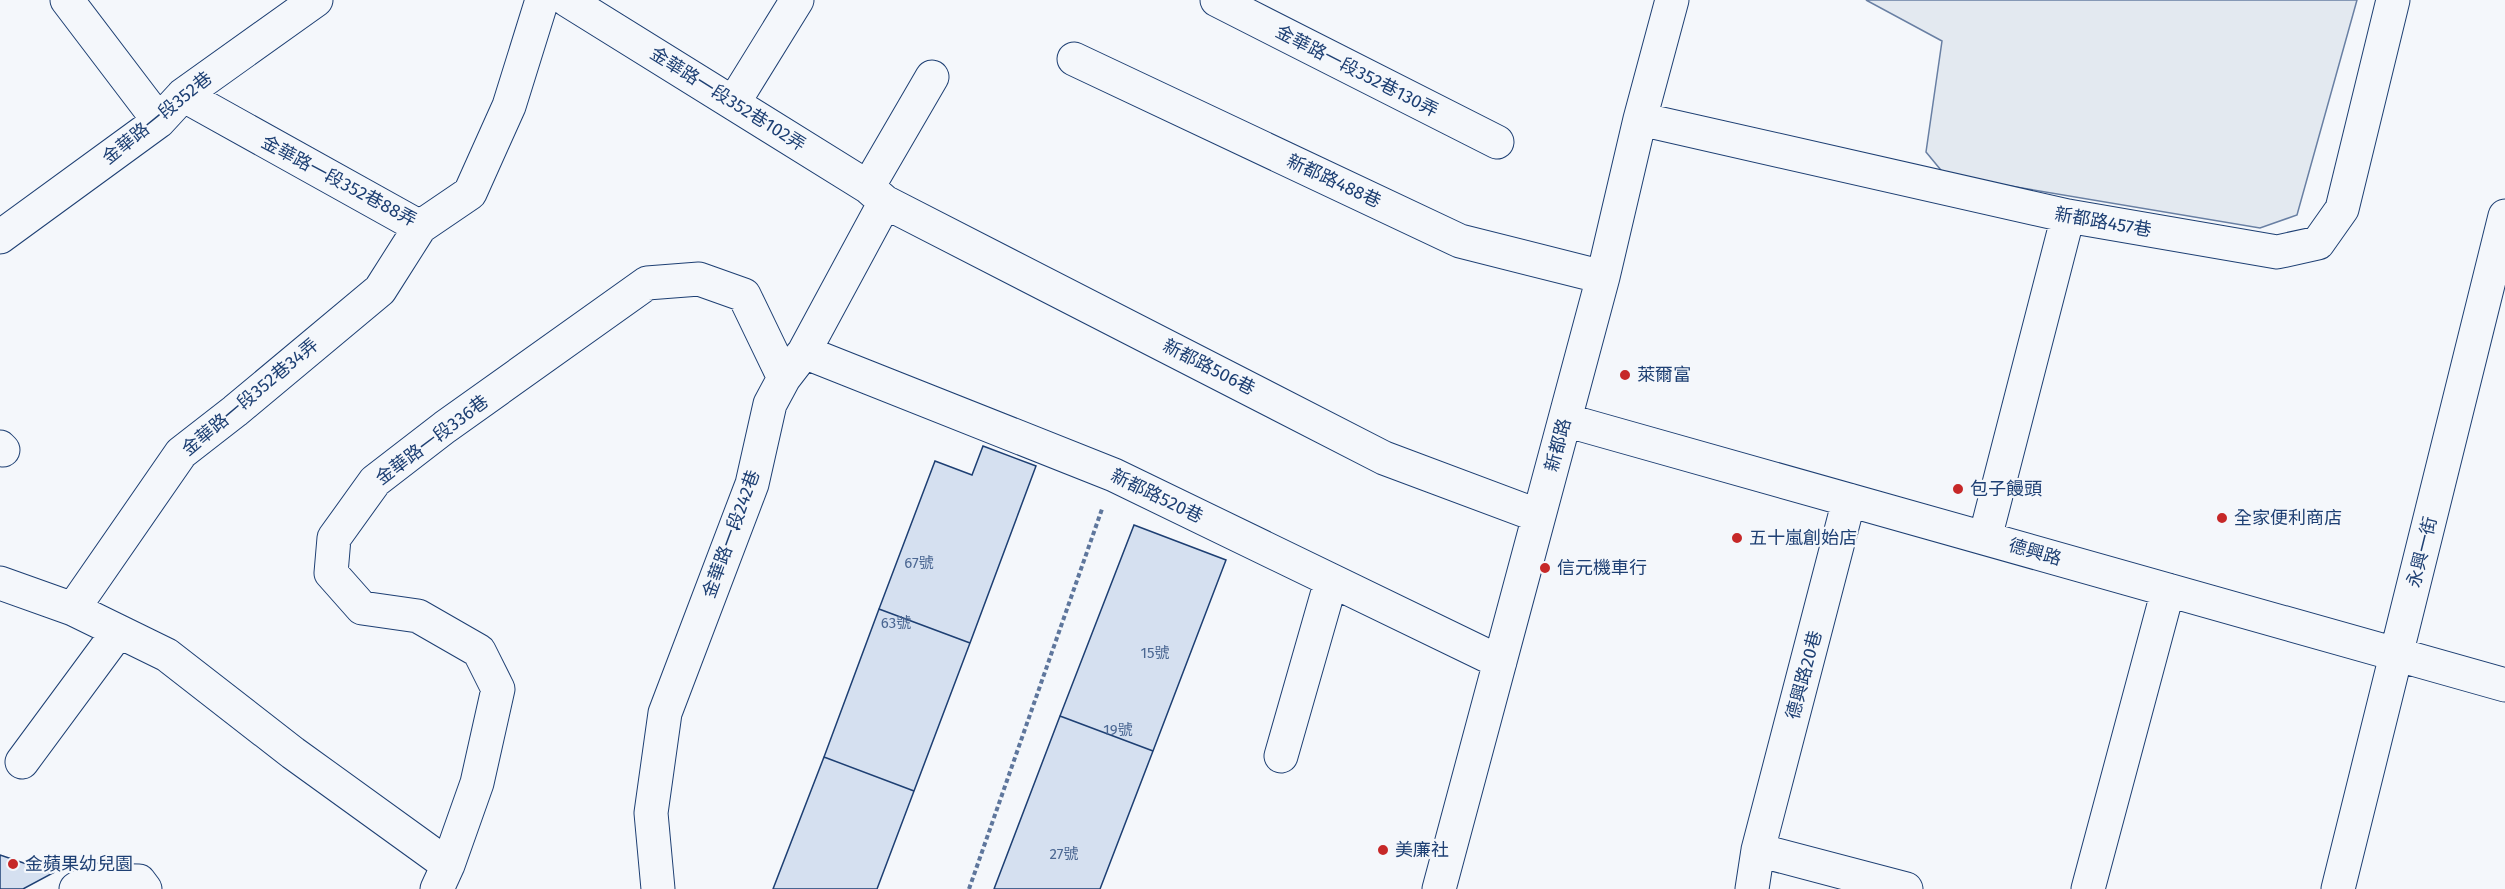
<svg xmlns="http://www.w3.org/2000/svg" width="2505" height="889" viewBox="0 0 2505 889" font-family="'Fira Sans','Noto Sans TC',sans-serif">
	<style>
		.green { fill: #e3e9f0; stroke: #687fa3; stroke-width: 1.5 }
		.building { fill: #d5e0f0; stroke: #1d3f73; stroke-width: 1.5 }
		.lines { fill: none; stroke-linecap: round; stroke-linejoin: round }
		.minor-casing { stroke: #1d3f73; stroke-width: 35 }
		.path { stroke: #5e769c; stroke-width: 4; stroke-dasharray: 4.5 3; stroke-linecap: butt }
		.minor { stroke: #f4f7fb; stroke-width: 33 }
		.poi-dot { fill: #c62828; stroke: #f4f7fb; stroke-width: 2 }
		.labels { text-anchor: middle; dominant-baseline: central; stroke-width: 4.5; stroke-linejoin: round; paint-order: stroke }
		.number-label { font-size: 15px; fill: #4b6792 }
		.street-label { font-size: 18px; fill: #1d3f73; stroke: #f4f7fb }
		.poi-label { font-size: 18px; fill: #1d3f73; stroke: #f4f7fb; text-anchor: start }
	</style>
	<rect width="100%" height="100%" fill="#f4f7fb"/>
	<path class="green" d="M1866 0H2357L2297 215 2260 228 1945 175 1926 152 1942 41Z"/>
	<path class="building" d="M983 446 1036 466 970 643 879 609 935 461 972 475Z
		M1134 525 1226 560 1153 751 1060 716Z
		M879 609 970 643 914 791 824 757Z
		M1060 716 1153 751 1100 889H994Z
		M824 757 914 791 877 889H773Z
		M0 855 53 873 23 889H0Z"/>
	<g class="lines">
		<defs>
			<path id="minor" d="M67 0 159 121
				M567 0 868 187 885 202 1384 458 1539 516
				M1217 0 1497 142
				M1074 59 1460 241 1603 277
				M183 95 420 227
				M734 102 797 0
				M1640 119 2068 216 2277 252 2318 243 2342 209 2393 0
				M868 187 932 77
				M0 237 159 121 183 95 316 0
				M804 352 1114 475 1500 662
				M1565 420 2505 685
				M0 447 3 450
				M1985 538 2068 216
				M0 583 73 609 167 655 293 753 448 865
				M73 609 181 453 235 411 380 290 420 227 470 193 509 106 542 0
				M1281 756 1331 581
				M22 762 118 632
				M1758 850 1906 889
				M76 889 91 880 139 881 145 889
				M437 889 448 865 477 783 498 689 479 651 418 616 362 608 331 573 334 538 375 481 445 427 647 283 699 279 744 295 784 378
				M658 889 651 813 665 713 752 484 770 404 784 378 804 352 885 202
				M1439 889 1603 277 1640 119 1672 0
				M1752 889 1758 850 1849 500
				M2088 889 2168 590
				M2338 889 2505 216"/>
		</defs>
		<use href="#minor" class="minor-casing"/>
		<path class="path" d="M969 889 1102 509"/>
		<use href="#minor" class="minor"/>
	</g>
	<g class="poi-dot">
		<circle cx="1625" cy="375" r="6"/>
		<circle cx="1958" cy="489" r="6"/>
		<circle cx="2222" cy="518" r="6"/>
		<circle cx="1737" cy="538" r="6"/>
		<circle cx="1545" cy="568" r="6"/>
		<circle cx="1383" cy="850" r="6"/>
		<circle cx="13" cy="864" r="6"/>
	</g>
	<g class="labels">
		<g class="number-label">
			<text x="919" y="563">67號</text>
			<text x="896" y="623">63號</text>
			<text x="1155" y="653">15號</text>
			<text x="1118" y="730">19號</text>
			<text x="1064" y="854">27號</text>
		</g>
		<g class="street-label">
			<text transform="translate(1357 71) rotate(27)">金華路一段352巷130弄</text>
			<text transform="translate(728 99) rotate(32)">金華路一段352巷102弄</text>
			<text transform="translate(157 118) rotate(-39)">金華路一段352巷</text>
			<text transform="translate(339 181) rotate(28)">金華路一段352巷88弄</text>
			<text transform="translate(1334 181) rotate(25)">新都路488巷</text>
			<text transform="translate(2103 222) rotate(10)">新都路457巷</text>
			<text transform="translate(1209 367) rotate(27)">新都路506巷</text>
			<text transform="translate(250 397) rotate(-40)">金華路一段352巷34弄</text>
			<text transform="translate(432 440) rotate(-37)">金華路一段336巷</text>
			<text transform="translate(1558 445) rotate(-75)">新都路</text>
			<text transform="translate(1157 496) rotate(26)">新都路520巷</text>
			<text transform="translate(731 534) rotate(-70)">金華路一段242巷</text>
			<text transform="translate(2035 552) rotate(16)">德興路</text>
			<text transform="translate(2422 552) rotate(-76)">永興一街</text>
			<text transform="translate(1804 675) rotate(-75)">德興路20巷</text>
		</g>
		<g class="poi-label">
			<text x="1637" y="375">萊爾富</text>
			<text x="1970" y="489">包子饅頭</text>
			<text x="2234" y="518">全家便利商店</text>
			<text x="1749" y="538">五十嵐創始店</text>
			<text x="1557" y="568">信元機車行</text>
			<text x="1395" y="850">美廉社</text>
			<text x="25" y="864">金蘋果幼兒園</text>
		</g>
	</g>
</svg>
